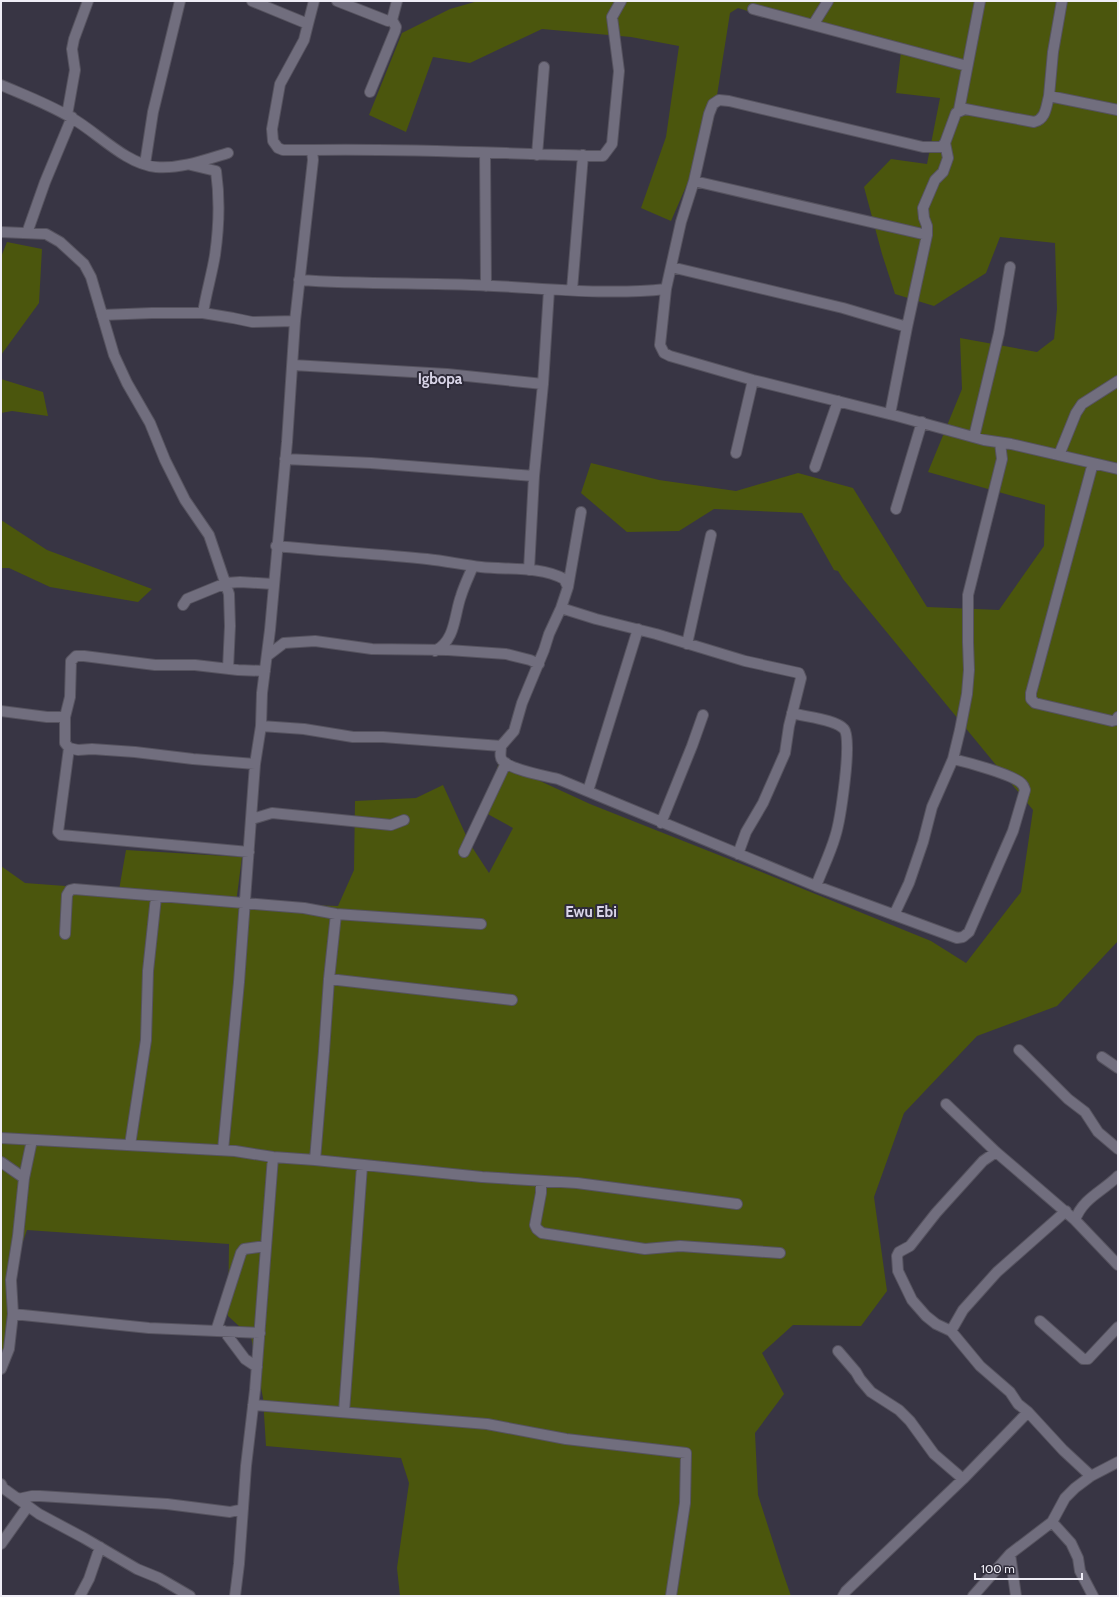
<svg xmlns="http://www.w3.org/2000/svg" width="1119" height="1597" viewBox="0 0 1119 1597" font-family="Cabin,sans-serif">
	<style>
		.green { fill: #4b560d }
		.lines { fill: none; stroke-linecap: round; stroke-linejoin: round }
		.minor-casing { stroke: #56535f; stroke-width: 12 }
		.minor { stroke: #716e7e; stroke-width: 10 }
		.labels { text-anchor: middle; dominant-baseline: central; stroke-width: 4; stroke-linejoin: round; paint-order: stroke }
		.quarter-label { font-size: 15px; font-weight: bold; fill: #d9d5e8; stroke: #2e2b39 }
	</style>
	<rect width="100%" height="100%" fill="#383544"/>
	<path class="green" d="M478 1H1118V941L1057 1006 977 1036 904 1113 874 1197 887 1291 861 1326 793 1325 762 1353 784 1394 755 1433 758 1495 783 1573 791 1596H400L397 1568 409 1483 401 1458 266 1446 263 1398 251 1337 228 1316 229 1244 27 1230 10 1279 4 1352 1 1357V866L25 883 119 890 126 850 242 857 236 903 338 906 354 870 355 801 416 798 443 785 470 844 489 873 513 828 484 812 499 762 590 804 754 869 931 941 966 963 1021 892 1033 810 843 579 838 571 834 570 802 513 714 509 679 531 627 532 581 493 591 463 659 480 736 491 798 473 853 488 927 607 999 610 1044 546 1045 505 928 472 962 389 960 338 1037 352 1054 339 1057 309 1055 243 1000 237 986 273 934 306 895 294 882 254 864 187 891 159 927 164 940 98 896 93 901 52 792 25 738 8 730 13 712 127 671 221 641 208 666 137 679 46 631 37 542 29 470 63 433 57 406 132 369 115 402 33 450 9Z
		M7 242 42 249 39 303 1 355V257Z
		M1 379 43 392 48 416 12 411 1 413Z
		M1 520 47 550 152 589 138 602 50 587 9 568H1Z"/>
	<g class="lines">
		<defs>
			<path id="minor" d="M337 1 388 21 392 20 397 1
				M753 9 967 66
				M308 24 314 1
				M813 25 828 1
				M1 85C24 95 48 104 70 117 96 131 125 164 156 167 181 169 205 160 228 153
				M370 92 395 31 396 27 392 20
				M1049 96 1053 52 1062 1
				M959 110 980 1
				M67 115 75 70 72 49 74 39 88 1
				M312 150C409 148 506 154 603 156L612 144 619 71 612 17 621 1
				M485 153 486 286
				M537 155 544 67
				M145 164 153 112 180 1
				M191 165 216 171C220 199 219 227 215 255 212 274 206 293 203 313
				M694 181 927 235
				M1 232 46 234 60 242 84 264 91 277 114 355 127 383 150 423 165 460 185 500 209 535 229 594 230 626 228 669
				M27 233 45 182 72 117
				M671 267 843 308 907 327
				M299 280C357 284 415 283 472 285 537 287 601 296 666 289L681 222 694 181 709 114 713 104 719 100 729 101 923 147H941L945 143 956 113 965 109 1034 122C1046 119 1046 107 1049 96L1118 110
				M666 289 660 345 664 353 670 356 753 380 897 416 984 440 1011 444 1118 469
				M572 290 583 155
				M102 315 152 313H203L233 318 252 322 295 321
				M293 365 447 374 543 384
				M890 414 907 327 927 235V226L924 218 923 208 935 180 943 172 948 158 945 143
				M974 437 999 333 1010 267
				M736 453 753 380
				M1059 455 1076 413 1082 404 1118 381
				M285 459 371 463 534 476
				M1093 463 1031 693V699L1035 703 1112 721 1116 720 1118 717
				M815 467 838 401
				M896 509 922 422
				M276 546C327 551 377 554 427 559 446 561 463 565 481 567 508 570 540 566 564 579L568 587 561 608 549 634 544 650 522 703 514 731 501 746
				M529 570 534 476 543 384 549 290
				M568 587 581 512
				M183 605 187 599 226 583 240 582 273 584
				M561 608 596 619 656 634 745 661 799 673 801 678 789 726 785 753 763 803 746 832 738 854
				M687 644 711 535
				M435 651C456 640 454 615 461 596 464 586 469 576 473 566
				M267 656 284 643 315 641 372 649 448 650 506 654 530 660 539 664
				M1 711 47 717H65
				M792 713C805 717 835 719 844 729 853 739 840 822 835 837 830 854 822 870 816 886
				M261 726 304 729 353 737H383L501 746C501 751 499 758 503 761 512 770 545 776 558 779L816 886 957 938 963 937 969 932 1013 831 1025 790C1024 788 1024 786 1022 784 1015 775 966 762 953 759
				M69 748 59 824 58 832 61 835 249 852
				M255 764 193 759 135 752 92 749 78 750 69 748 65 743V717L70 697 71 661 76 656H84L155 665H195L238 670 265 671
				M588 791 638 629
				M252 819 272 813 391 825 404 820
				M661 823 692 746 703 715
				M464 852 506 763
				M336 914 329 979 512 1000
				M894 915 909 883 923 842 932 807 953 759 960 730 967 694 969 670 968 642V595L1002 459 1000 443
				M65 934 67 895 70 890 74 889 304 908 336 914 481 924
				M1019 1050 1068 1099 1085 1112 1098 1132 1118 1149
				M1102 1057 1118 1068
				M946 1104 996 1152 1075 1220 1118 1265
				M1 1138 235 1151 273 1157 315 1160 482 1177 577 1183 737 1204
				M130 1145 146 1040 148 971 156 897
				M223 1150 239 982 255 764 261 726 262 693 270 630 287 442 295 321 313 160 312 150H283L278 148 273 141 272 129 280 84 304 40 308 24 252 1
				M996 1152 983 1161 936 1213 910 1246 899 1252 897 1256 898 1271 912 1300 926 1316 936 1324 951 1331 980 1366 1010 1392 1018 1404 1028 1412 1063 1450 1091 1476
				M315 1160 324 1051 329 979
				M1 1162 24 1178
				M541 1181V1193L535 1225 537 1229 542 1233 645 1249 680 1246 780 1253
				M1075 1220C1083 1198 1102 1192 1118 1176
				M13 1314 149 1328 260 1333
				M1040 1321 1083 1359H1088L1118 1327
				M216 1331 241 1253 244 1249 266 1246
				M224 1331 245 1359 257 1367
				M951 1331 963 1310 997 1272 1066 1211
				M838 1351 856 1372 860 1379 871 1392 899 1410 910 1421 934 1454 963 1479
				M1 1369 9 1349 13 1314 11 1280 18 1236 24 1178 32 1140
				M253 1405 487 1424 566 1439 686 1453 685 1503 671 1596
				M344 1412 362 1166
				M1 1484 3 1488 39 1514 84 1538 137 1569 159 1578 190 1596
				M18 1499 32 1496H40L167 1504 230 1512 243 1509
				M1052 1522 1071 1543 1078 1558 1080 1571 1093 1596
				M1 1544 28 1506
				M1010 1554 1016 1596
				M80 1596 89 1579 100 1547
				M235 1596 239 1564 246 1466 255 1390 273 1157
				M843 1596 846 1591 963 1479 1028 1412
				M973 1596 1010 1554 1052 1522 1065 1498 1075 1488 1091 1476 1118 1462"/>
		</defs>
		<use href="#minor" class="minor-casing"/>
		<use href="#minor" class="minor"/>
	</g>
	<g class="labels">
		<g class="quarter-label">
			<text x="440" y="379">Igbopa</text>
			<text x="591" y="912">Ewu Ebi</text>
		</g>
	</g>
	<rect width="1119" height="1597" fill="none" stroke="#efedf6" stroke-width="4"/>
	<path d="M975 1573v6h107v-6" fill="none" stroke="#efedf6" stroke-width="2"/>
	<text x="981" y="1573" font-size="12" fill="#efedf6" stroke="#2e2b39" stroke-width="3" paint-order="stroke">100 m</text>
</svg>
